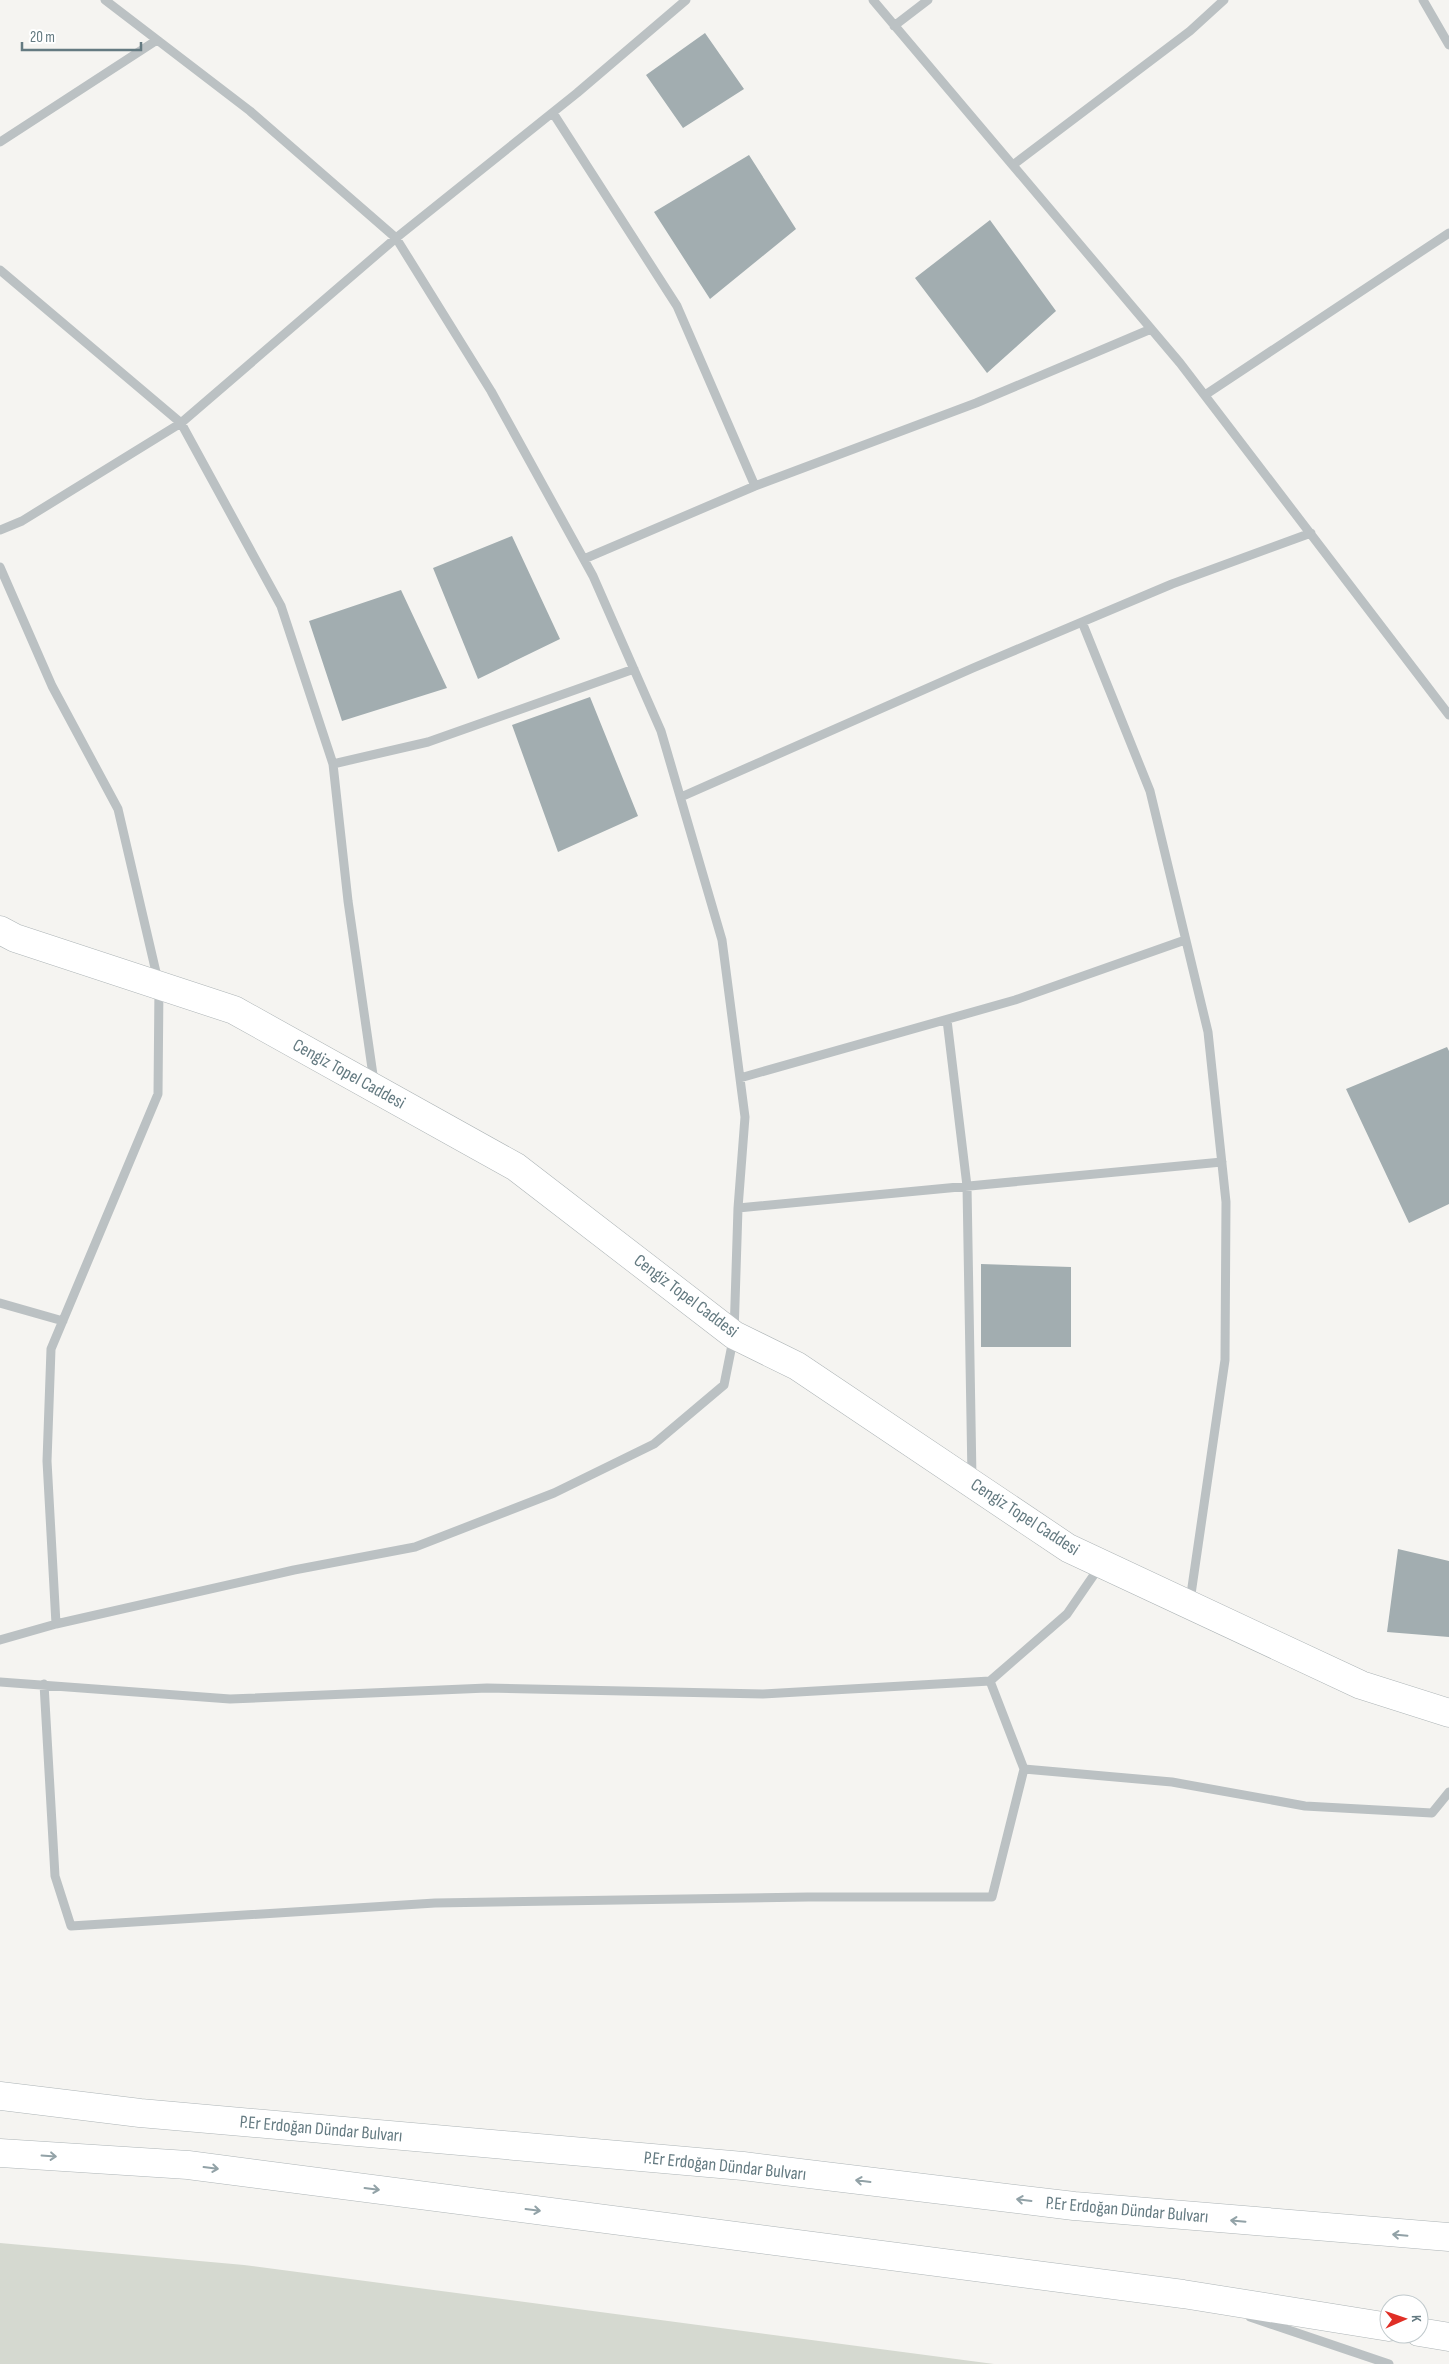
<svg xmlns="http://www.w3.org/2000/svg" width="1449" height="2364" viewBox="0 0 1449 2364" font-family="'Sofia Sans Condensed',sans-serif">
	<style>
		.green { fill: #d5d9d0 }
		.building { fill: #a2adb0 }
		.lines { fill: none; stroke-linecap: round; stroke-linejoin: round }
		.major-casing { stroke: #adb4b6; stroke-width: 29 }
		.minor { stroke: #bbc1c3; stroke-width: 9 }
		.major { stroke: #fff; stroke-width: 28 }
		.oneway { stroke: #92a2a7 }
		.labels { text-anchor: middle; dominant-baseline: central; stroke-width: 5; stroke-linejoin: round; paint-order: stroke }
		.street-label { font-size: 18px; fill: #647a81; stroke: #fff }
	</style>
	<rect width="100%" height="100%" fill="#f5f4f1"/>
	<path class="green" d="M0 2243 244 2265 994 2364H0Z"/>
	<path class="building" d="M705 33 744 89 683 128 646 75Z
		M749 155 796 229 710 299 654 212Z
		M990 220 1056 311 987 373 915 278Z
		M512 536 560 639 478 679 433 568Z
		M401 590 447 688 342 721 309 621Z
		M590 697 638 816 558 852 512 725Z
		M1447 1047 1449 1051V1204L1409 1223 1346 1089Z
		M981 1264 1071 1267V1347H981Z
		M1398 1549 1449 1561V1637L1387 1632Z"/>
	<g class="lines">
		<defs>
			<path id="major" d="M0 930 15 938 234 1010 516 1167 734 1335 797 1366 1068 1548 1361 1685 1449 1713
				M0 2096 140 2113 743 2166 1074 2206 1449 2237
				M0 2153 188 2165 1183 2294 1389 2327
				M1419 2332 1449 2337"/>
		</defs>
		<use href="#major" class="major-casing"/>
		<path class="minor" d="M873 0 1180 363 1449 715
			M1423 0 1449 45
			M894 26 928 0
			M553 113 677 306 755 486
			M0 142 157 40
			M1013 165 1190 31 1224 0
			M0 270 181 423 281 606 333 764 348 901 374 1082
			M1205 395 1449 233
			M0 530 22 521 181 423 396 238 577 93 686 0
			M584 559 755 486 976 403 1151 329
			M0 567 52 686 118 809 159 985 158 1094 51 1349 47 1461 56 1624
			M1082 622 1150 791 1208 1032 1226 1202 1225 1360 1190 1601
			M333 764 428 742 634 669
			M681 797 973 668 1172 584 1311 533
			M947 1020 967 1186 972 1478
			M740 1078 1015 1000 1185 940
			M738 1208 1222 1162
			M0 1303 63 1321
			M0 1640 56 1624 294 1570 415 1547 554 1493 654 1444 724 1385 734 1335 738 1208 745 1117 722 940 661 731 593 576 491 391 396 238 250 111 105 0
			M0 1682 230 1699 487 1688 763 1694 990 1681 1067 1614 1100 1566
			M44 1684 55 1876 71 1926 435 1903 808 1897H992L1024 1769 990 1681
			M1024 1769 1172 1782 1305 1806 1432 1813 1449 1792
			M1250 2317 1389 2364"/>
		<use href="#major" class="major"/>
	</g>
	<defs><path id="oneway-shaft" d="M-6 0H5M1.5-3L5.5 0L1.5 3" fill="none" stroke-width="1.6" stroke-linecap="round" stroke-linejoin="round" transform="scale(1.25)"/></defs>
	<g class="oneway">
		<use href="#oneway-shaft" transform="translate(49 2156) rotate(4)"/>
		<use href="#oneway-shaft" transform="translate(211 2168) rotate(7)"/>
		<use href="#oneway-shaft" transform="translate(863 2181) rotate(-173)"/>
		<use href="#oneway-shaft" transform="translate(372 2189) rotate(7)"/>
		<use href="#oneway-shaft" transform="translate(1024 2200) rotate(-173)"/>
		<use href="#oneway-shaft" transform="translate(533 2210) rotate(7)"/>
		<use href="#oneway-shaft" transform="translate(1238 2221) rotate(-175)"/>
		<use href="#oneway-shaft" transform="translate(1400 2235) rotate(-175)"/>
	</g>
	<g class="labels">
		<g class="street-label">
			<text transform="translate(349 1074) rotate(29)">Cengiz Topel Caddesi</text>
			<text transform="translate(686 1296) rotate(37)">Cengiz Topel Caddesi</text>
			<text transform="translate(1025 1517) rotate(33)">Cengiz Topel Caddesi</text>
			<text transform="translate(321 2129) rotate(5)">P.Er Erdoğan Dündar Bulvarı</text>
			<text transform="translate(725 2166) rotate(6)">P.Er Erdoğan Dündar Bulvarı</text>
			<text transform="translate(1127 2210) rotate(5)">P.Er Erdoğan Dündar Bulvarı</text>
		</g>
	</g>
	<g transform="translate(1404 2319) rotate(88)"><circle r="24" fill="#ffffff" stroke="#c1cacd"/>
	<path d="M0-4L9 19L0 12L-9 19Z" fill="#e02f26"/>
	<text y="-8" font-size="14" font-weight="bold" text-anchor="middle" fill="#647a81">K</text>
	</g>
	<path d="M22 42v8h119v-8" fill="none" stroke="#647a81" stroke-width="2.5"/>
	<text x="30" y="42" font-size="15" fill="#647a81" stroke="#ffffff" stroke-width="4" paint-order="stroke">20 m</text>
</svg>
